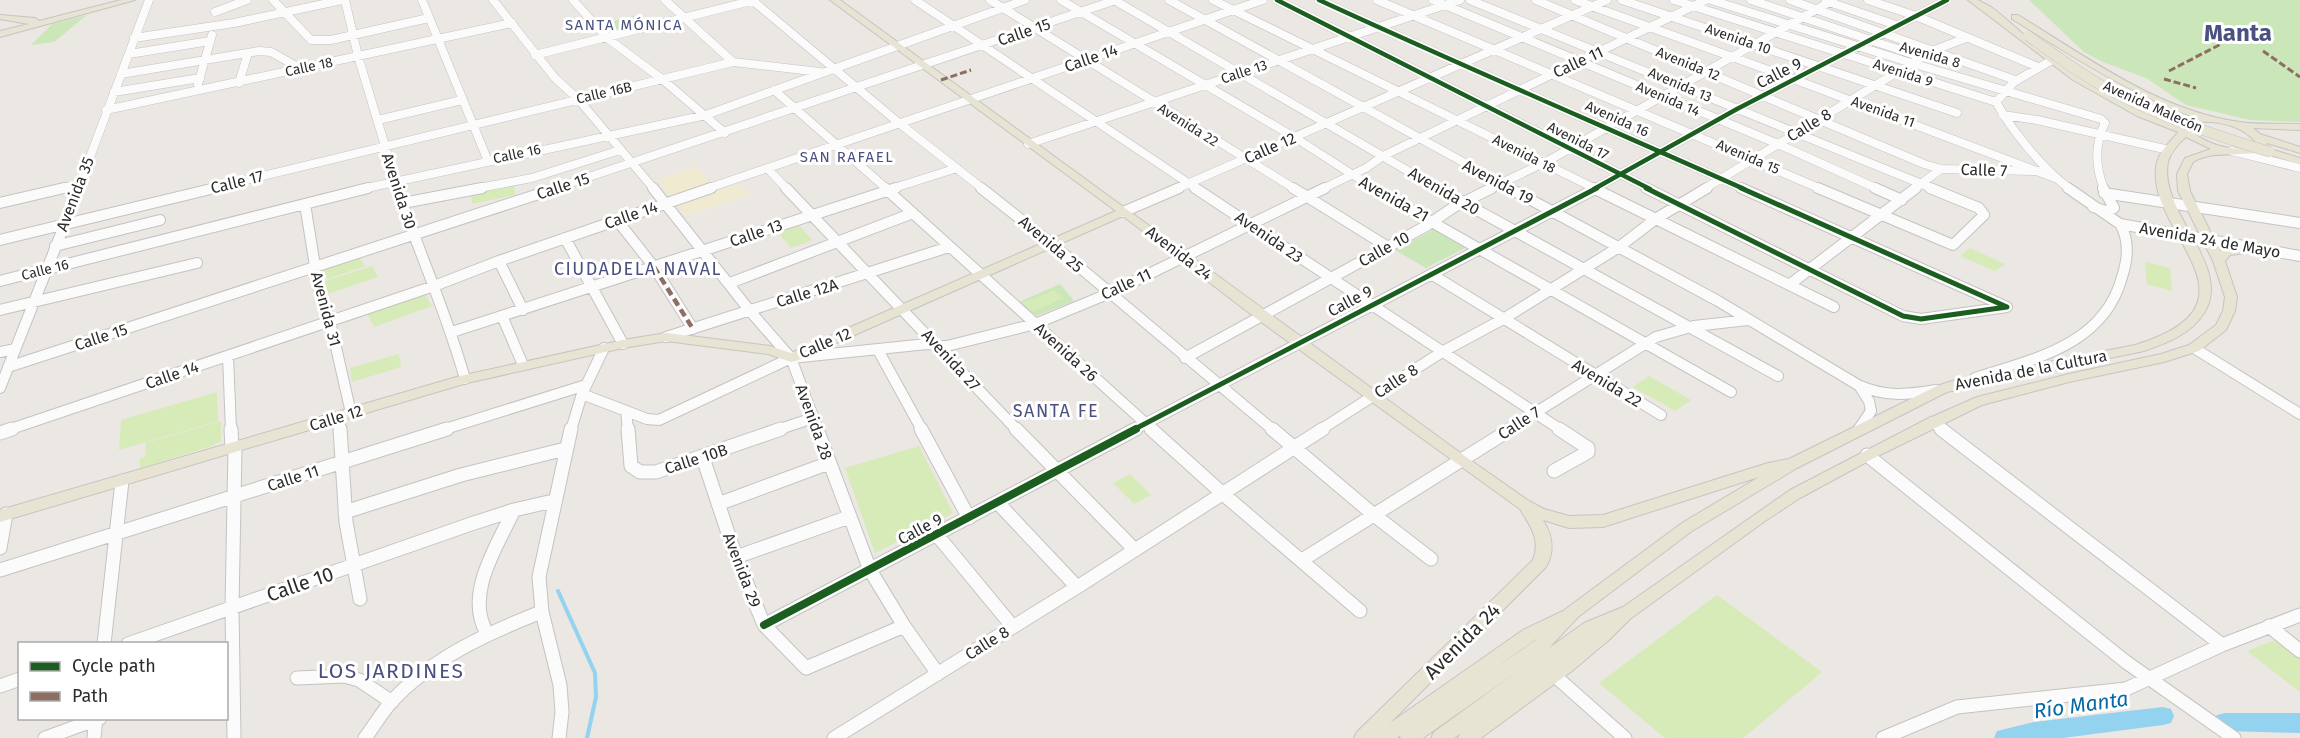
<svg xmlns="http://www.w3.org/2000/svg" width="2300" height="738" viewBox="0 0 2300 738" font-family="'Fira Sans',sans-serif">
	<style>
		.green { fill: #cbe7ba }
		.sand { fill: #f0ebd0 }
		.pitch { fill: #d6ebb7 }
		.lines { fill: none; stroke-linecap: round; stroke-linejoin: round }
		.stream { stroke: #93d3ef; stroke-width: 4 }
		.river { fill: #93d3ef; fill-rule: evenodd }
		.minor-far2-casing { stroke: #c4c3c3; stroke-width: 9 }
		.minor-far1-casing { stroke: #c4c3c3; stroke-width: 12 }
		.minor-casing { stroke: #c4c3c3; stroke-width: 15 }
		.major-casing { stroke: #c6c4c2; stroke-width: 2 }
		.minor-far2 { stroke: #fcfbfb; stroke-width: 8 }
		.minor-far1 { stroke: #fcfbfb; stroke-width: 10 }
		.minor { stroke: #fcfbfb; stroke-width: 13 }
		.major { fill: #e8e4d4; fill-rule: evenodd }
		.major-bridge-casing { stroke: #c6c4c2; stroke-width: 11; stroke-linecap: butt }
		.major-bridge { stroke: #e8e4d4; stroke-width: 10 }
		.quiet-far1 { stroke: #8d6e63; stroke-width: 3; stroke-dasharray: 7 3; stroke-linecap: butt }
		.quiet { stroke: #8d6e63; stroke-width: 4.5; stroke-dasharray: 8 4.5; stroke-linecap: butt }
		.cycleway-far2-casing { stroke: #fff; stroke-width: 8 }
		.cycleway-far1-casing { stroke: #fff; stroke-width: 9 }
		.cycleway-casing { stroke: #fff; stroke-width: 11 }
		.cycleway-far2 { stroke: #1b5e20; stroke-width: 4.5 }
		.cycleway-far1 { stroke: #1b5e20; stroke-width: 5 }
		.cycleway { stroke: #1b5e20; stroke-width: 8 }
		.labels { text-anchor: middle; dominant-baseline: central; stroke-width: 6; stroke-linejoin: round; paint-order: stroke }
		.far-street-label { font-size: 14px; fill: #2c2c2c; stroke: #fff }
		.far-neighbourhood-label { font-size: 15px; letter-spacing: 1.5px; fill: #4a5180; stroke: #fff }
		.street-label { font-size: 16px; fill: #2c2c2c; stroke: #fff }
		.neighbourhood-label { font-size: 18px; letter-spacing: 1.5px; fill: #4a5180; stroke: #fff }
		.near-street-label { font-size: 20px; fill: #2c2c2c; stroke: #fff }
		.near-neighbourhood-label { font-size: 21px; letter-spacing: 1.5px; fill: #4a5180; stroke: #fff }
		.near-water-label { font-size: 21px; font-style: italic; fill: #0768a6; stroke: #fff }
		.far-town-label { font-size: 24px; font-weight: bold; fill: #4a5180; stroke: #fff }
	</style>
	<rect width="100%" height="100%" fill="#ebe7e2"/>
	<path class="green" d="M2029 0H2300V122L2250 120 2186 105 2146 78 2103 62 2084 52Z
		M87 15 54 42 31 45 52 24Z
		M636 15 647 25 613 34 603 24Z
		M1437 228 1469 246 1426 268 1395 250Z
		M1060 284 1074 301 1036 316 1019 302Z"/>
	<path class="sand" d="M697 167 711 183 671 197 657 180Z
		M738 184 749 195 686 216 677 204Z"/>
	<path class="pitch" d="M514 185 515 195 472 204 471 194Z
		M797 223 812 240 791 248 776 230Z
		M1970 248 2005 264 1995 271 1960 256Z
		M360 258 365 266 328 279 323 270Z
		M2145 262 2170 268 2172 291 2147 284Z
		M372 266 378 277 327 294 322 282Z
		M1054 290 1064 298 1033 312 1023 303Z
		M424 293 432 306 374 327 367 313Z
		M399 354 401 367 352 382 350 368Z
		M1649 376 1691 400 1675 411 1633 387Z
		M217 392 218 421 119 450 121 420Z
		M221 421V441L212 446 140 468V459L145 457 146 443Z
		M919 446 953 513 875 553 845 468Z
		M1130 474 1151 495 1134 504 1113 483Z
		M1717 595 1822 672 1743 738H1665L1599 683Z
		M2275 640 2300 659V692L2247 651Z"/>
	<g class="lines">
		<path class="stream" d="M558 591 595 673 596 697 587 738"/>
		<path class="river" d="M2163 707 2171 709 2174 716 2171 723 2163 725 2063 738H1994L1997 731 2034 722Z
			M2225 713H2300V733L2225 731 2217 729 2214 722 2217 715Z"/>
		<defs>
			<path id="minor-far2" d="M273 0 311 40H331L429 18
				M345 0 358 56 398 189
				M422 0 488 161
				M493 0 555 78 578 99 654 189
				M573 0 607 38 662 79 725 133
				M665 0 733 62
				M752 0 899 123 983 189
				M915 0 1197 189
				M990 0 1295 189
				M1061 0 1294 137 1375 189
				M1114 0 1439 189
				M1169 0 1512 189
				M1213 0 1596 189
				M1277 0 1650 189
				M1319 0C1460 65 1603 126 1744 189
				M1377 0 1821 189
				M1433 0 1778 144 1878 189
				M1470 0 1934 189
				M1536 0 1924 164 1941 169 2038 171
				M1575 0 1796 80 2055 178
				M1622 0 1957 113
				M1674 0 1996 102
				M1711 0 1908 62 2101 119 2105 123C2094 145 2095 166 2104 189
				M1751 0 1921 57
				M1790 0 2015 80
				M1868 0 1916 16 2038 67
				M1826 1 1896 25
				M215 12 247 0
				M134 38 234 23 342 0
				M129 54 210 41
				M535 55 755 0
				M2052 60 2014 82 1996 102C2012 131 2043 169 2070 189
				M121 74 259 51 271 52 301 69
				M239 83 248 53
				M198 84 212 35
				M774 90 887 189
				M114 92 200 78
				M106 110 512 23
				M2003 115 2037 120 2169 150
				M378 120 462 100
				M1028 144 1460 0
				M2232 151 2300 168
				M768 169 787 189
				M58 189 80 184
				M78 189 149 0
				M209 189 733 62 820 72
				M362 189 706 115 1025 0
				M474 189 532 178 620 150
				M553 189 1116 0
				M706 189 1263 0
				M891 189 957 168
				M1176 189 1607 0
				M1322 189 1366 168 1383 156 1706 0
				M1489 189 1546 162 1833 0
				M1594 189 1737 109 1947 0
				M1704 189 1932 51 1966 38
				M1914 189 1941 169"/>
			<path id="minor-far1" d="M397 188C419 252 447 314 465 379
				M653 188 750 311 791 358 818 430
				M786 188 1017 430
				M885 188 1153 430
				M981 188 1052 244 1273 430
				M1195 188 1561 430
				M1293 188 1388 247
				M1372 188 1731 392
				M1437 188 1778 376
				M1509 188 1718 301 1858 385C1885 397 1907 395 1936 390
				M1593 188 1834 307
				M1646 188 1903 316 1921 319 2007 307 1741 188
				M1818 188 1953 245 1984 215 1979 208 1930 188
				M1875 188 1902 200
				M2068 188 2120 224 2300 256
				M2104 193 2300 223
				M0 203 64 188
				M403 203 482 188
				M305 204 319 291 330 321 351 413
				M2093 207 2106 211 2114 208 2103 188
				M1123 212 1179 188
				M617 220 654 267 693 329
				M565 238 623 344
				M0 240 215 188
				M55 246 160 220
				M499 261 523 310
				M1431 274 1661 415
				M0 281 368 188
				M730 283 913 213
				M1789 285 1916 188
				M0 310 197 263
				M502 316 523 365
				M452 332 896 188
				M666 337 949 247
				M2194 348 2300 414
				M878 350 922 430
				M0 352 15 349
				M228 356 231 430
				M1185 358 1426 226 1454 207 1492 188
				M8 367 557 188
				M1975 378C2034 359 2104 345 2122 277 2128 259 2130 241 2120 224
				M0 388 79 188
				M582 394 647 419 659 420 791 358 927 344 947 346 1035 324 1110 293 1325 188
				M626 411 628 430
				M339 417 340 430
				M1932 422 1943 430
				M8 430 434 286 499 261 711 188
				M442 430 586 385
				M571 430 582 394 604 348
				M777 430 813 418
				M1133 430 1597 188
				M1320 430 1442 352 1505 318 1619 247 1657 218 1707 188
				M1508 430 1656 337 1694 326 1748 320
				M1858 430 1871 411 1869 401 1860 387"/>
			<path id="minor" d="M231 429 232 449
				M340 429 346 522 360 599
				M628 429 631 466 640 472H656L781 429
				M817 429 870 570 904 626 938 674
				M921 429 969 518
				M1016 429 1135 550
				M1151 429 1222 493 1360 611
				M1272 429 1374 515 1431 559
				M1941 429 2222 645
				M0 433 12 429
				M1867 455 2126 662 2234 738
				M703 458 736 557 764 625 806 668 904 626
				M1554 471 1588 452V448L1559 429
				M998 503 1077 587
				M718 504 829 463
				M345 512 461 475 565 449
				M937 535 1013 627
				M0 548 6 514
				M736 557 849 517
				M1302 560 1511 429
				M0 570 447 429
				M764 625 1136 429
				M2269 626 2300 651
				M487 633C464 595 497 546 514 510
				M104 644 122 481
				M128 644 471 524 514 510 553 501
				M1554 675 1625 738
				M297 678 344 676 359 680 392 702
				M0 686 20 679
				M45 738 100 718
				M94 738 96 718
				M234 738 232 608 235 448
				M365 738C374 726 382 712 392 701 432 658 488 633 541 612
				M559 738 562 712 560 685 542 612 539 577 571 429
				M834 738 1082 584 1323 429
				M1883 738 1957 707 2126 689 2222 645 2300 615"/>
			<path id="major" d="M121 0H135L0 37V31L29 24 0 19V15L35 18 39 21Z
				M830 0H840L1466 457 1529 501 1544 509 1569 516 1603 515 1768 463 1789 459 1937 386 1952 381 2135 345C2275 302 2141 231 2157 162 2160 151 2171 141 2178 132L2137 116 2073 80 1968 0H1978L1991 7C2009 20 2026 38 2044 52 2087 83 2131 106 2179 125L2183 119 2193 117C2127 92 2072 56 2012 19V15H2018C2087 57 2159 111 2240 122 2259 125 2281 123 2300 124V130L2253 128 2260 134 2300 147V153L2267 143 2264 151C2240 158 2215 149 2193 162L2187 174 2190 191 2220 251C2229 246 2251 242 2259 248L2253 252 2230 255 2225 261 2237 297 2235 311 2226 330 2199 351 2164 362 2069 382 1982 405 1872 459 1800 498 1765 521 1630 619 1610 639 1572 671 1481 738H1458L1460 734 1454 738H1431L1434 732 1518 671 1423 738H1400L1401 735 1397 738H1354L1357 732 1533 560C1541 539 1530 526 1520 509L1257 319 1123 216 796 361 791 362 768 354 666 341 623 348 467 383 0 522V510L460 376 623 340 666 333 770 346 791 353 1116 211ZM2196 122C2218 121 2243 125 2257 144L2256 147C2233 152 2203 145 2188 127L2191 123ZM2186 137 2211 149 2185 158 2177 174 2178 191 2213 261 2225 297 2223 311 2216 325 2189 345 2161 354 2069 374 1977 397 1927 419 1790 490 1623 607 1584 623 1549 648 1578 617 1692 531 1797 468 1947 392 2144 351C2167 343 2191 334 2204 313 2234 267 2158 212 2168 162 2170 153 2179 143 2186 137ZM1759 477 1682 523 1563 611 1523 630 1390 723 1546 567C1555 551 1553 536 1543 520L1569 528 1603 527ZM1537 638 1536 640 1491 671 1535 640Z
				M2270 149 2300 158V164L2266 154V150Z"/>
		</defs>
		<use href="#minor-far2" class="minor-far2-casing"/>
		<use href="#minor-far1" class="minor-far1-casing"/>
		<use href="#minor" class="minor-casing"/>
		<use href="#major" class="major-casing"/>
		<use href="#minor-far2" class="minor-far2"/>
		<use href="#minor-far1" class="minor-far1"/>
		<use href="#minor" class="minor"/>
		<use href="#major" class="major"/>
		<defs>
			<path id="major-bridge" d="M2028 36C2054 54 2080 74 2108 89 2159 117 2215 135 2270 152"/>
		</defs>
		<use href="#major-bridge" class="major-bridge-casing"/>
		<use href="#major-bridge" class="major-bridge"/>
		<path class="quiet-far1" d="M2263 51 2300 77
			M2169 71 2221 44
			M2164 79 2196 88
			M941 80 971 70"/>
		<path class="quiet" d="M654 267 693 329"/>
		<defs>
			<path id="cycleway-far2" d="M1277 0 1650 189
				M1319 0C1460 65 1603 126 1744 189
				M1594 189 1737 109 1947 0"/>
			<path id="cycleway-far1" d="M1646 188 1903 316 1921 319 2007 307 1741 188
				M1133 430 1597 188"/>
			<path id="cycleway" d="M764 625 1136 429"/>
		</defs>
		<use href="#cycleway-far2" class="cycleway-far2-casing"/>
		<use href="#cycleway-far1" class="cycleway-far1-casing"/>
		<use href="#cycleway" class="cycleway-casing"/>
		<use href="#cycleway-far2" class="cycleway-far2"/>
		<use href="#cycleway-far1" class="cycleway-far1"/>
		<use href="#cycleway" class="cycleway"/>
	</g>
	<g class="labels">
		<g class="far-street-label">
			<text transform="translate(1738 39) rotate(19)">Avenida 10</text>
			<text transform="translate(1930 55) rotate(16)">Avenida 8</text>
			<text transform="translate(1688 64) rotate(22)">Avenida 12</text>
			<text transform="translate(309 67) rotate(-12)">Calle 18</text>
			<text transform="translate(1244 72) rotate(-18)">Calle 13</text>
			<text transform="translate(1903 73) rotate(18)">Avenida 9</text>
			<text transform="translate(1680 85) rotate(23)">Avenida 13</text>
			<text transform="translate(604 93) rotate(-13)">Calle 16B</text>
			<text transform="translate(1668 99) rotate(23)">Avenida 14</text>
			<text transform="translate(2153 107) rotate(24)">Avenida Malecón</text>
			<text transform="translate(1883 112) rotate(20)">Avenida 11</text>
			<text transform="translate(1617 119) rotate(24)">Avenida 16</text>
			<text transform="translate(1188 125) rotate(32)">Avenida 22</text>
			<text transform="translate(1578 141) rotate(27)">Avenida 17</text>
			<text transform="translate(517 154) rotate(-12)">Calle 16</text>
			<text transform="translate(1524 154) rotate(27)">Avenida 18</text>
			<text transform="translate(1748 157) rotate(23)">Avenida 15</text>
			<text transform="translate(45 270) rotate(-14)">Calle 16</text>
		</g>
		<g class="far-neighbourhood-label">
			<text x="624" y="25">SANTA MÓNICA</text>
			<text x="847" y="157">SAN RAFAEL</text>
		</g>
		<g class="street-label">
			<text transform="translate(1024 32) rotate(-19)">Calle 15</text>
			<text transform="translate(1091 58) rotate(-19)">Calle 14</text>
			<text transform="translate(1578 62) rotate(-25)">Calle 11</text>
			<text transform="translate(1779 73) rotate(-27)">Calle 9</text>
			<text transform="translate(1809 125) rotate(-31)">Calle 8</text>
			<text transform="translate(1270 148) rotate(-24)">Calle 12</text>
			<text transform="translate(1984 170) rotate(2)">Calle 7</text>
			<text transform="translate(237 182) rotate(-14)">Calle 17</text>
			<text transform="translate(1498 182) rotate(28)">Avenida 19</text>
			<text transform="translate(563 186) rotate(-18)">Calle 15</text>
			<text transform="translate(399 191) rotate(72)">Avenida 30</text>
			<text transform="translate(1444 191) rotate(30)">Avenida 20</text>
			<text transform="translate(75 194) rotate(-69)">Avenida 35</text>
			<text transform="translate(1394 199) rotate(29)">Avenida 21</text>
			<text transform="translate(631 215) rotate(-19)">Calle 14</text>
			<text transform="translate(756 233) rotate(-19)">Calle 13</text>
			<text transform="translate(1269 237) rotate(34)">Avenida 23</text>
			<text transform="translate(2210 240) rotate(10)">Avenida 24 de Mayo</text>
			<text transform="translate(1051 244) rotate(40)">Avenida 25</text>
			<text transform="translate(1384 249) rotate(-29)">Calle 10</text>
			<text transform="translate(1179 253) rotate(37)">Avenida 24</text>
			<text transform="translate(1126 284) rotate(-25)">Calle 11</text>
			<text transform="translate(807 293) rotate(-17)">Calle 12A</text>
			<text transform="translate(1350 301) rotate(-28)">Calle 9</text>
			<text transform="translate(326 309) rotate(75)">Avenida 31</text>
			<text transform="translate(101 337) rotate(-18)">Calle 15</text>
			<text transform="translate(825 343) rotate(-23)">Calle 12</text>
			<text transform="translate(1066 352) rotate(42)">Avenida 26</text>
			<text transform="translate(951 360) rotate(47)">Avenida 27</text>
			<text transform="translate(2031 370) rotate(-11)">Avenida de la Cultura</text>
			<text transform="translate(172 375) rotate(-19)">Calle 14</text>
			<text transform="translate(1396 381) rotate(-33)">Calle 8</text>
			<text transform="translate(1607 383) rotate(31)">Avenida 22</text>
			<text transform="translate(336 418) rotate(-17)">Calle 12</text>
			<text transform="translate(814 422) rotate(70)">Avenida 28</text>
			<text transform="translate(1519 423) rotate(-33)">Calle 7</text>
			<text transform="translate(696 459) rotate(-18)">Calle 10B</text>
			<text transform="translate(293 478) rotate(-18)">Calle 11</text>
			<text transform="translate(920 529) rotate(-28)">Calle 9</text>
			<text transform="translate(742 570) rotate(69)">Avenida 29</text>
			<text transform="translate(987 643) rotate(-32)">Calle 8</text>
		</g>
		<g class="neighbourhood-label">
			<text x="638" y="269">CIUDADELA NAVAL</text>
			<text x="1056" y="411">SANTA FE</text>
		</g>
		<g class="near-street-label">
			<text transform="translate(300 584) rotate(-19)">Calle 10</text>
			<text transform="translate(1462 641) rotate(-45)">Avenida 24</text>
		</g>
		<g class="near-neighbourhood-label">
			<text x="391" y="671">LOS JARDINES</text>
		</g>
		<g class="near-water-label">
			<text transform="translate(2081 705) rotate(-8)">Río Manta</text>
		</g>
		<g class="far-town-label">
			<text x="2238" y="33">Manta</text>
		</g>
	</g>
	<rect x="18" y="642" width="210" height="78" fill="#ffffff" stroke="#ababab" stroke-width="1.5"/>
	<rect x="30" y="662" width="30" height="9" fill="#1b5e20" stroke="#ababab" stroke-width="1.5"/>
	<text x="72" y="672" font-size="18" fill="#2c2c2c">Cycle path</text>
	<rect x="30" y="692" width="30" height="9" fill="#8d6e63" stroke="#ababab" stroke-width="1.5"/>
	<text x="72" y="702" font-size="18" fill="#2c2c2c">Path</text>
</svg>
